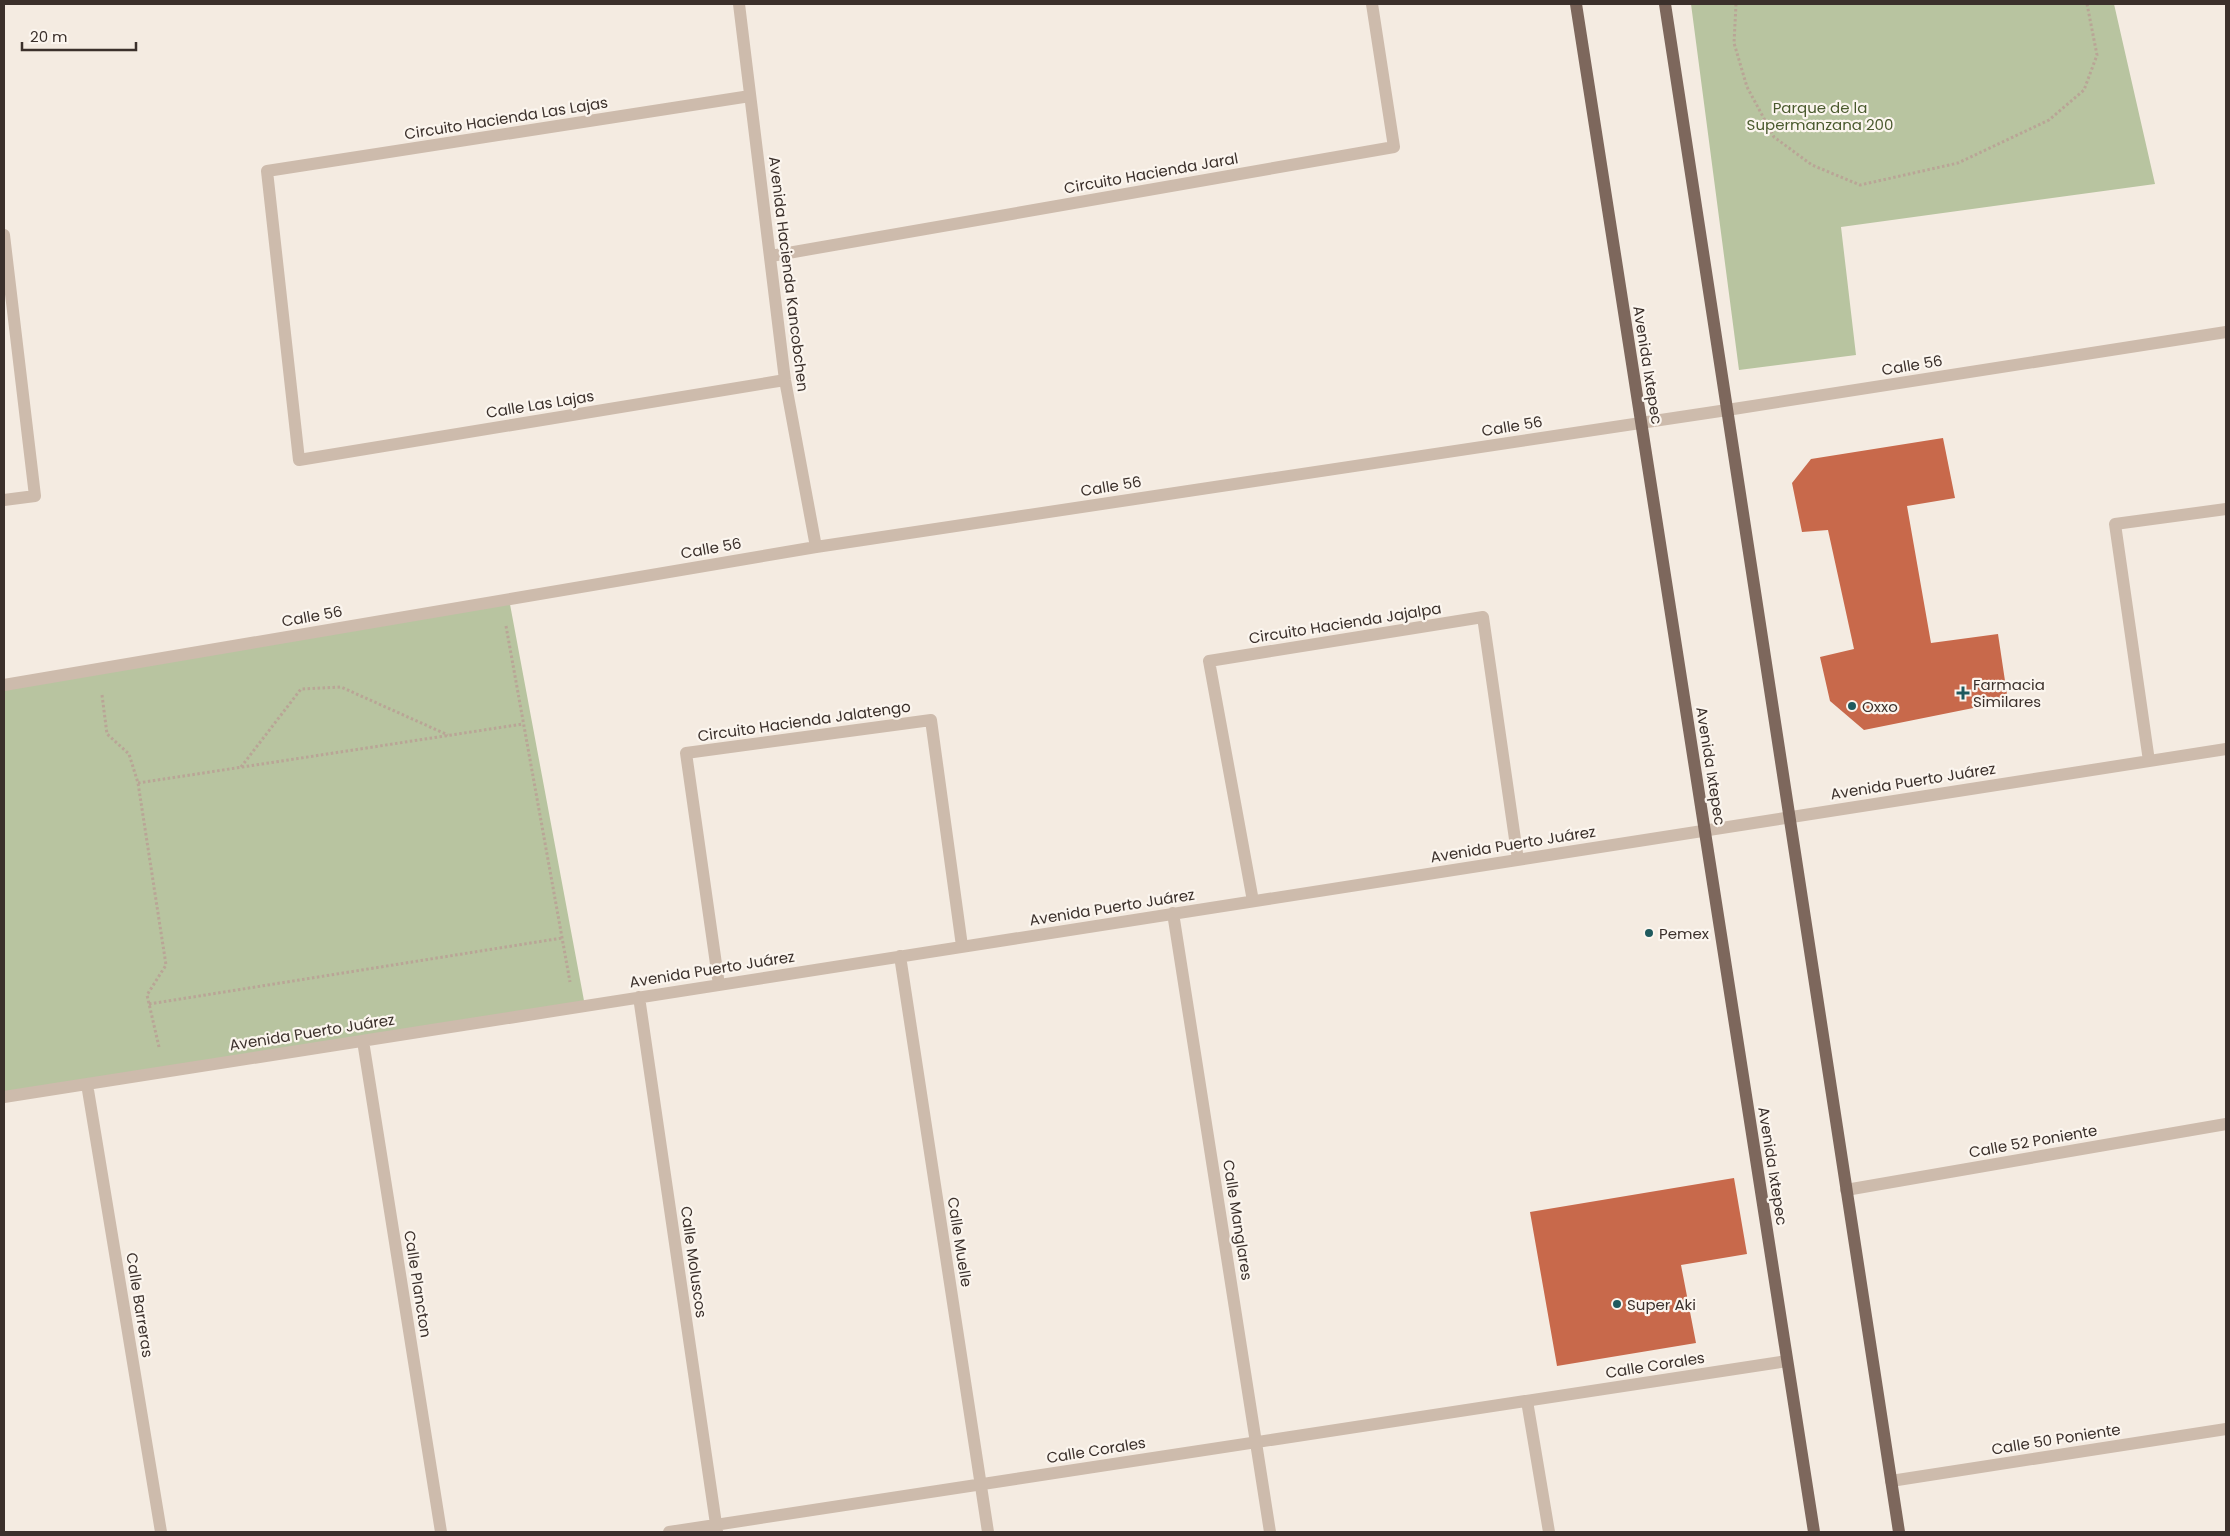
<svg xmlns="http://www.w3.org/2000/svg" width="2230" height="1536" viewBox="0 0 2230 1536" font-family="Poppins,sans-serif">
	<style>
		.green { fill: #b8c4a0 }
		.building { fill: #c8694b }
		.lines { fill: none; stroke-linecap: round; stroke-linejoin: round }
		.path { stroke: #b9a596; stroke-width: 3; stroke-dasharray: 2.5 2.5; stroke-linecap: butt }
		.minor { stroke: #cdbbac; stroke-width: 12 }
		.major { stroke: #7d675c; stroke-width: 12 }
		.poi-dot { fill: #1f5a5e; stroke: #fbf5ee; stroke-width: 2 }
		.labels { text-anchor: middle; dominant-baseline: central; stroke-width: 4.5; stroke-linejoin: round; paint-order: stroke }
		.park-label { font-size: 15px; fill: #4a5a2e; stroke: #fbf5ee }
		.street-label { font-size: 15px; fill: #3b302b; stroke: #fbf5ee }
		.poi-label { font-size: 15px; fill: #3b302b; stroke: #fbf5ee; text-anchor: start }
	</style>
	<rect width="100%" height="100%" fill="#f4ebe1"/>
	<path class="green" d="M1691 4H2114L2155 184 1841 227 1856 355 1739 370Z
		M509 599 585 1006 4 1097V685Z"/>
	<path class="building" d="M1943 438 1955 498 1907 506 1931 643 1998 634 2008 701 1864 730 1830 701 1820 657 1854 649 1828 530 1802 532 1792 483 1811 459Z
		M1734 1178 1747 1254 1681 1265 1696 1343 1557 1366 1530 1212Z"/>
	<g class="lines">
		<path class="path" d="M1736 4 1734 43 1747 87 1774 137 1812 165 1860 185 1958 163 2049 120 2084 90 2097 55 2087 4
			M506 626 570 982
			M102 695 107 734 129 754 138 783 166 965 147 995 159 1047
			M241 767 301 689 341 687 448 735
			M138 783 523 724
			M149 1004 562 938"/>
		<path class="minor" d="M739 4 785 380 816 547
			M750 96 267 171 299 460 785 380
			M4 235 35 496 4 500
			M771 256 1394 147 1372 4
			M4 685 816 547 1727 410 2226 332
			M2149 761 2115 524 2226 509
			M1253 901 1209 661 1483 617 1518 860
			M1173 913 1270 1532
			M900 956 988 1532
			M719 985 686 753 931 720 962 946
			M639 997 717 1531
			M363 1041 441 1532
			M87 1084 161 1532
			M4 1097 2226 749
			M1846 1190 2226 1124
			M1527 1401 1549 1532
			M1891 1481 2226 1429
			M669 1532 1787 1361"/>
		<path class="major" d="M1576 4 1814 1532
			M1665 4 1899 1532"/>
	</g>
	<g class="poi-dot">
		<path d="M1960.5 685.5h5v5h5v5h-5v5h-5v-5h-5v-5h5z"/>
		<circle cx="1852" cy="706" r="5"/>
		<circle cx="1649" cy="933" r="5"/>
		<circle cx="1617" cy="1304" r="5"/>
	</g>
	<g class="labels">
		<g class="park-label">
			<text x="1820" y="107">Parque de la<tspan x="1820" dy="17">Supermanzana 200</tspan></text>
		</g>
		<g class="street-label">
			<text transform="translate(506 118) rotate(-9)">Circuito Hacienda Las Lajas</text>
			<text transform="translate(1151 173) rotate(-10)">Circuito Hacienda Jaral</text>
			<text transform="translate(789 274) rotate(83)">Avenida Hacienda Kancobchen</text>
			<text transform="translate(1648 365) rotate(81)">Avenida Ixtepec</text>
			<text transform="translate(1912 365) rotate(-9)">Calle 56</text>
			<text transform="translate(540 404) rotate(-9)">Calle Las Lajas</text>
			<text transform="translate(1512 426) rotate(-9)">Calle 56</text>
			<text transform="translate(1111 486) rotate(-9)">Calle 56</text>
			<text transform="translate(711 548) rotate(-10)">Calle 56</text>
			<text transform="translate(312 616) rotate(-10)">Calle 56</text>
			<text transform="translate(1345 623) rotate(-9)">Circuito Hacienda Jajalpa</text>
			<text transform="translate(804 721) rotate(-8)">Circuito Hacienda Jalatengo</text>
			<text transform="translate(1711 766) rotate(81)">Avenida Ixtepec</text>
			<text transform="translate(1913 781) rotate(-9)">Avenida Puerto Juárez</text>
			<text transform="translate(1513 844) rotate(-9)">Avenida Puerto Juárez</text>
			<text transform="translate(1112 907) rotate(-9)">Avenida Puerto Juárez</text>
			<text transform="translate(712 969) rotate(-9)">Avenida Puerto Juárez</text>
			<text transform="translate(312 1032) rotate(-9)">Avenida Puerto Juárez</text>
			<text transform="translate(2033 1141) rotate(-10)">Calle 52 Poniente</text>
			<text transform="translate(1773 1166) rotate(81)">Avenida Ixtepec</text>
			<text transform="translate(1238 1220) rotate(81)">Calle Manglares</text>
			<text transform="translate(960 1242) rotate(81)">Calle Muelle</text>
			<text transform="translate(694 1262) rotate(82)">Calle Moluscos</text>
			<text transform="translate(418 1284) rotate(81)">Calle Plancton</text>
			<text transform="translate(140 1305) rotate(81)">Calle Barreras</text>
			<text transform="translate(1655 1365) rotate(-9)">Calle Corales</text>
			<text transform="translate(2056 1439) rotate(-9)">Calle 50 Poniente</text>
			<text transform="translate(1096 1450) rotate(-9)">Calle Corales</text>
		</g>
		<g class="poi-label">
			<text x="1973" y="684">Farmacia<tspan x="1973" dy="17">Similares</tspan></text>
			<text x="1862" y="706">Oxxo</text>
			<text x="1659" y="933">Pemex</text>
			<text x="1627" y="1304">Super Aki</text>
		</g>
	</g>
	<rect width="2230" height="1536" fill="none" stroke="#3b302b" stroke-width="10"/>
	<path d="M22 42v8h114v-8" fill="none" stroke="#3b302b" stroke-width="2.5"/>
	<text x="30" y="42" font-size="15" fill="#3b302b" stroke="#fbf5ee" stroke-width="4" paint-order="stroke">20 m</text>
</svg>
